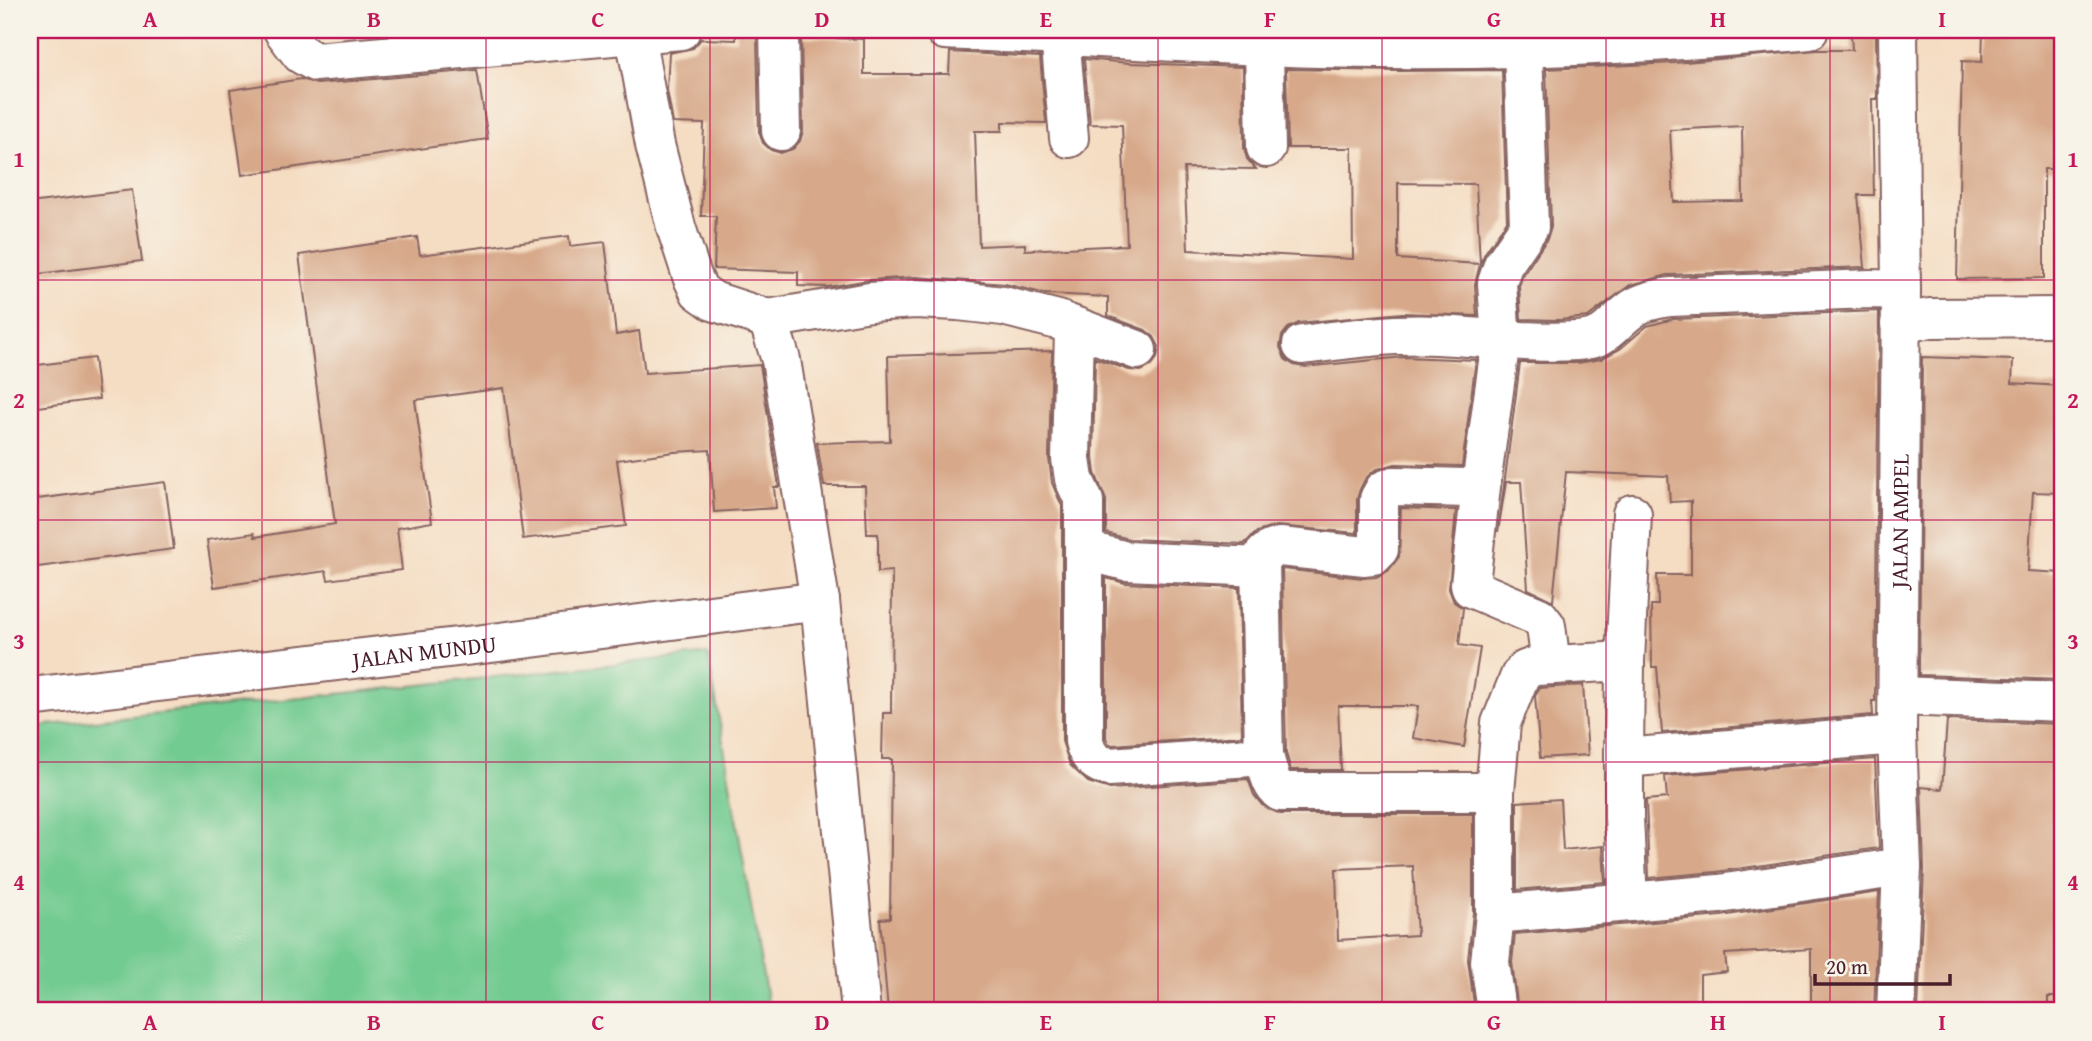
<svg xmlns="http://www.w3.org/2000/svg" width="2092" height="1041" viewBox="0 0 2092 1041" font-family="'Gentium Book Plus',serif">
	<style>
		.green { fill: #72cb91; stroke: #5e755e; stroke-width: 2 }
		.building { fill: #d7a889; fill-rule: evenodd }
		.lines { fill: none; stroke-linecap: round; stroke-linejoin: round }
		.minor-casing { stroke: #866260; stroke-width: 42 }
		.minor { stroke: #fff; stroke-width: 38 }
		.grid { fill: none; stroke: #c2185b; stroke-width: 2; stroke-opacity: 0.55 }
		.labels { text-anchor: middle; dominant-baseline: central; stroke-width: 6; stroke-linejoin: round; paint-order: stroke }
		.street-label { font-size: 23px; fill: #4a1f2b; stroke: #f7f3e8 }
		.neatline { fill: none; stroke: #c2185b; stroke-width: 2.5 }
		.grid-label { font-size: 23px; text-anchor: middle; font-weight: bold; fill: #c2185b }
	</style>
	<rect width="100%" height="100%" fill="#f7f3e8"/>
	<filter id="ink" filterUnits="userSpaceOnUse"><feTurbulence type="fractalNoise" baseFrequency=".0143" numOctaves="2"/><feDisplacementMap in="SourceGraphic" scale="14" xChannelSelector="R" yChannelSelector="G"/><feConvolveMatrix kernelMatrix="1 2 1 2 8 2 1 2 1" color-interpolation-filters="sRGB"/></filter>
	<filter id="wash" filterUnits="userSpaceOnUse"><feTurbulence type="fractalNoise" baseFrequency=".00686" numOctaves="4" result="noise"/><feDisplacementMap in="SourceGraphic" scale="28" xChannelSelector="R" yChannelSelector="G"/><feGaussianBlur stdDeviation="1.57" result="paint"/><feColorMatrix in="noise" values="0 0 0 0 0 0 0 0 0 0 0 0 0 0 0 0 0 1.4 0 .05"/><feComposite in="paint" operator="in"/></filter>
	<g filter="url(#wash)">
		<rect width="100%" height="100%" fill="#f5ddc3"/>
		<path class="green" d="M708 654 769 1011H30V727Z"/>
		<g id="blocks">
			<path class="building" d="M1983 30H2062L2059 169H2044V278L1957 279 1962 61 1982 62Z
				M736 31 757 32 759 132 763 143 771 150 781 153 793 149 800 141 803 131 801 37 864 39V74H949L950 52 1040 57 1046 123 1002 122V131H975L979 246 1025 244V250L1127 245 1122 125 1090 124 1084 59 1130 63 1243 67 1244 148 1247 159 1256 169 1184 168 1188 250 1353 259 1352 148H1288L1286 69 1399 71 1502 70 1507 221 1485 253 1480 264 1476 184 1398 183V259L1480 264 1475 284 1477 316 1402 313 1299 323 1288 328 1282 336 1280 347 1285 359 1294 365 1304 367 1404 357 1476 360 1462 466 1395 464 1375 470 1365 479 1360 489 1357 499V533L1276 526 1257 532 1244 544 1129 539 1106 533V500L1095 473 1093 458 1095 358 1129 370 1141 371 1151 366 1157 358 1159 347 1154 337 1145 330 1108 316V297L1046 294 1005 284 916 277 869 280 827 287 798 286V272L714 269 716 216H701L704 124 673 123 667 90 669 53 693 48 701 39 736 40Z
				M1876 33 1877 99H1872L1874 195H1858L1865 267 1668 275 1630 285 1588 317 1559 320 1521 319 1519 286 1523 275 1547 239 1551 226 1546 69 1674 63 1817 50H1852L1851 34ZM1742 126 1743 201 1674 202 1670 130Z
				M477 70 488 139 242 175 230 90 301 79 317 84Z
				M132 190 142 261 30 275V203Z
				M569 236 570 246 605 242 616 335 639 331 645 373 760 365 779 487H774L776 508 714 512 710 450 674 452 617 460 626 526 523 539 504 388 415 400 432 522 397 528 402 570 328 580 326 571 214 587 207 540 254 533 255 537 335 524 299 255 417 237 420 255Z
				M1879 311 1875 701H1872L1873 715 1662 733 1657 667H1652L1651 605H1658L1657 575H1691V501L1670 502 1668 476 1566 472 1553 601 1528 589 1521 482H1506L1498 532 1520 363H1578L1601 359 1620 349 1647 326 1673 319Z
				M1052 351 1049 458 1052 483 1062 506V741L1070 765 1088 782 1110 789 1248 779 1254 795 1262 805 1280 814H1473V913L1468 960 1475 1011H1289L1288 1003 1195 1011H888L880 919 890 918 892 759H882L883 713H891L892 571 878 572V534H867L865 486H824L817 443 890 441 888 356ZM1413 866 1417 935 1338 940 1336 869Z
				M1922 357 2013 360 2012 383 2062 386V493L2033 492 2028 571 2062 573V680L1919 675Z
				M94 358 99 399 30 408V366Z
				M165 482 174 549 30 568V500Z
				M1401 508 1456 510 1449 589 1454 602 1463 608 1459 645 1480 648 1464 747 1413 738 1418 706H1338L1341 770H1291L1286 753 1282 569 1363 578 1376 577 1388 571 1399 557Z
				M1106 578 1125 583 1239 588 1242 736 1112 745 1108 743 1106 738Z
				M1583 685 1588 755 1540 758 1535 696 1539 688Z
				M1947 720 2062 724V997H2048V1011H1918L1924 868 1921 787 1942 789Z
				M1875 759 1879 848 1716 872 1649 878 1646 800 1667 798 1665 776Z
				M1560 799 1563 850 1603 846 1605 882 1517 890V802Z
				M1879 892 1874 1011H1811V949L1725 954 1727 972 1700 975V1011H1518L1512 962 1515 934 1721 916Z"/>
		</g>
	</g>
	<g filter="url(#ink)">
		<use href="#blocks" fill-opacity="0" stroke="#866260" stroke-width="2"/>
		<g class="lines">
			<defs>
				<g id="minor">
					<path d="M283 30 301 54 315 62 681 30"/>
					<path d="M779 30 781 131"/>
					<path d="M945 30C1051 35 1157 42 1263 46 1444 54 1628 47 1809 30"/>
					<path d="M635 35 655 145 676 227 692 276 699 291 713 301 768 319 870 302 915 299 958 301 1003 306 1058 320 1137 350"/>
					<path d="M1060 35 1069 138"/>
					<path d="M1264 47 1266 148"/>
					<path d="M768 319 781 360 820 601 861 1011"/>
					<path d="M1900 324 1930 318 2062 317"/>
					<path d="M1074 328 1071 459 1074 479 1084 501V741C1087 756 1094 763 1109 767L1264 756 1260 561C1264 552 1270 549 1280 547L1365 556 1373 555 1379 549V499L1384 490 1394 486 1467 488 1477 485 1482 478 1501 340 1497 283 1503 265 1529 227 1523 47"/>
					<path d="M1302 345C1347 339 1392 333 1437 335 1483 337 1530 344 1577 341 1608 339 1609 326 1631 310 1642 301 1658 299 1671 297L1870 289 1901 290"/>
					<path d="M1482 478 1470 584 1471 588 1539 617 1546 626 1551 665"/>
					<path d="M1084 550 1126 561 1260 567"/>
					<path d="M1625 661 1632 514"/>
					<path d="M1898 696 2062 702"/>
					<path id="s1" d="M30 697 500 642 820 601"/>
					<path d="M1264 756C1268 768 1270 785 1280 792H1495V914L1490 962 1497 1011"/>
					<path d="M1624 758V817L1628 902"/>
					<path d="M1495 792 1501 723 1520 676 1525 670 1536 666 1625 661 1624 758 1897 735"/>
					<path d="M1495 914 1719 894 1902 867"/>
					<path id="s2" d="M1896 1011 1902 867 1897 735 1901 290 1898 30"/>
				</g>
			</defs>
			<use href="#minor" class="minor-casing"/>
			<use href="#minor" class="minor"/>
		</g>
	</g>
	<path class="grid" d="M262 30V1011M486 30V1011M710 30V1011M934 30V1011M1158 30V1011M1382 30V1011M1606 30V1011M1830 30V1011M30 280H2062M30 520H2062M30 762H2062"/>
	<g class="labels">
		<g class="street-label">
			<text stroke="none"><textPath href="#s2" startOffset="490">JALAN AMPEL</textPath></text>
			<text stroke="none"><textPath href="#s1" startOffset="397">JALAN MUNDU</textPath></text>
		</g>
	</g>
	<rect width="2092" height="1041" fill="none" stroke="#f7f3e8" stroke-width="77"/>
	<path d="M1815 974v10h135v-10" fill="none" stroke="#4a1f2b" stroke-width="3.5"/>
	<text x="1826" y="974" font-size="21" fill="#4a1f2b" stroke="#f7f3e8" stroke-width="5" paint-order="stroke">20 m</text>
	<rect x="38" y="38" width="2016" height="964" class="neatline"/>
	<g class="grid-label">
		<text x="150" y="27">A</text>
		<text x="374" y="27">B</text>
		<text x="598" y="27">C</text>
		<text x="822" y="27">D</text>
		<text x="1046" y="27">E</text>
		<text x="1270" y="27">F</text>
		<text x="1494" y="27">G</text>
		<text x="1718" y="27">H</text>
		<text x="1942" y="27">I</text>
		<text x="19" y="167">1</text>
		<text x="2073" y="167">1</text>
		<text x="19" y="408">2</text>
		<text x="2073" y="408">2</text>
		<text x="19" y="649">3</text>
		<text x="2073" y="649">3</text>
		<text x="19" y="890">4</text>
		<text x="2073" y="890">4</text>
		<text x="150" y="1030">A</text>
		<text x="374" y="1030">B</text>
		<text x="598" y="1030">C</text>
		<text x="822" y="1030">D</text>
		<text x="1046" y="1030">E</text>
		<text x="1270" y="1030">F</text>
		<text x="1494" y="1030">G</text>
		<text x="1718" y="1030">H</text>
		<text x="1942" y="1030">I</text>
	</g>
</svg>
